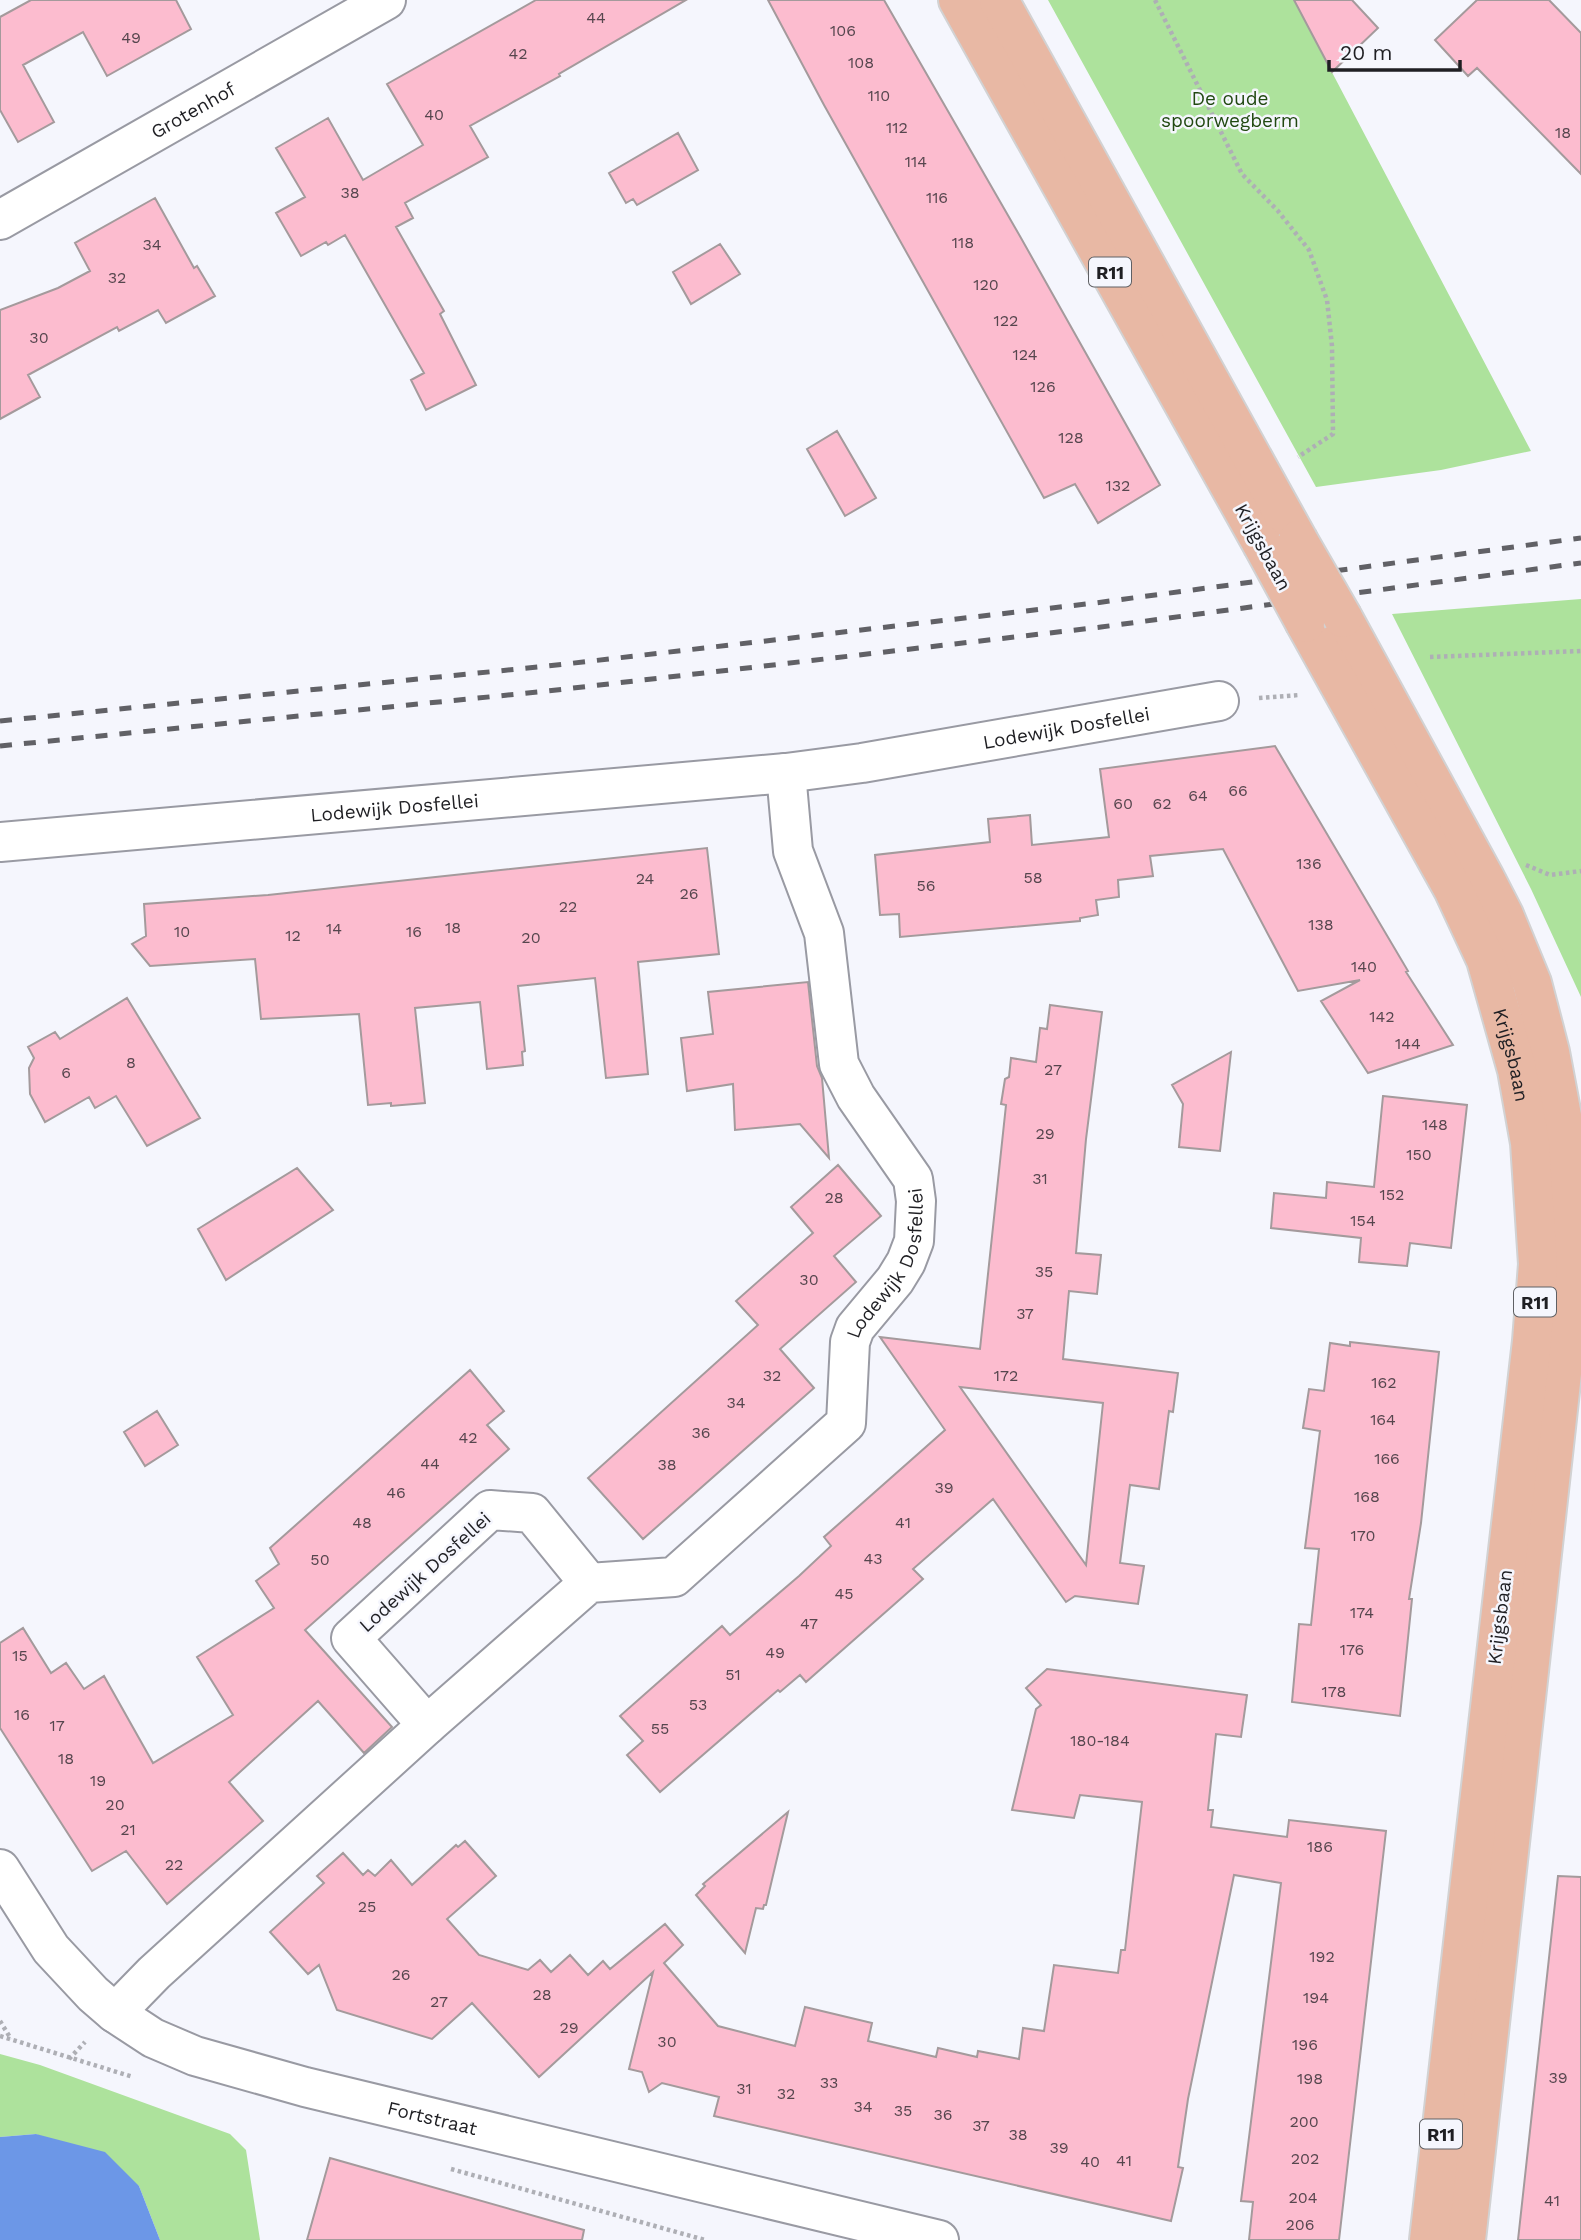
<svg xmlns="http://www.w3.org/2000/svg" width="1581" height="2240" viewBox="0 0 1581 2240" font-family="'Work Sans',sans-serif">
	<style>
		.green { fill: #ade29c }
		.water { fill: #6c97e7 }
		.building { fill: #fcbccf; stroke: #a49a9c; stroke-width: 2; fill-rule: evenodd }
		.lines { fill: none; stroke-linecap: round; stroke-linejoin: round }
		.minor-casing { stroke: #999aa3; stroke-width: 42 }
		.primary-casing { stroke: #d2d2d3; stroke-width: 42 }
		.path { stroke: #aeafb5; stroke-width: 4.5; stroke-dasharray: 3.5 3.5; stroke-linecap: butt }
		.minor { stroke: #fff; stroke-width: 38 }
		.primary { stroke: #e8b8a4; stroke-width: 38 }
		.rail { stroke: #616166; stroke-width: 5; stroke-dasharray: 12 12; stroke-linecap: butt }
		.primary-bridge-casing { stroke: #d2d2d3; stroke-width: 42; stroke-linecap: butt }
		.primary-bridge { stroke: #e8b8a4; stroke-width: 38 }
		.labels { text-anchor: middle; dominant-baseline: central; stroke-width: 5; stroke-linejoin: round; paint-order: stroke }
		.number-label { font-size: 16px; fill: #56464e }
		.shield { fill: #f5f6fd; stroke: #5f6064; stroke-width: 2 }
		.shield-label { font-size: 18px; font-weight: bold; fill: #1f1f23 }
		.park-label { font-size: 19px; fill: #214911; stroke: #f5f6fd }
		.street-label { font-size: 19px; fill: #1f1f23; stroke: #f5f6fd }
	</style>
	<rect width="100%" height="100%" fill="#f5f6fd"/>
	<path class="green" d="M1048 0H1294L1531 451 1441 470 1316 487Z
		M1581 599V997L1531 889 1392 614Z
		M0 2054 40 2065 230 2134 246 2150 260 2240H160L139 2186 36 2134 0 2137Z"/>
	<path class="water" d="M36 2134 105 2152 139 2186 160 2240H0V2137Z"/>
	<path class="building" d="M31 0H176L191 29 107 76 83 32 23 65 54 122 18 142 0 110V17Z
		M536 0H686L559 74 560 76 470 126 488 157 405 203 413 218 396 227 444 311 440 314 476 385 426 410 411 380 424 373 345 235 328 245 326 242 301 256 276 213 305 197 276 148 328 118 363 180 423 145 387 84Z
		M768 0H884L1021 238 1160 485 1098 523 1075 484 1044 498 824 105Z
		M1294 0H1352L1378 28 1332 72Z
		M1477 0H1549L1581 33V174L1477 68 1468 76 1435 40Z
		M678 133 698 170 637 205 633 199 626 203 609 173Z
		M155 198 194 268 197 266 215 296 166 323 158 310 119 331 117 327 28 375 40 397 0 419V310L58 288 90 271 75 243Z
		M720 244 740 274 691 304 673 272Z
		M837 431 876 498 845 516 807 449Z
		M1275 746 1408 971 1406 972 1453 1045 1368 1073 1321 1001 1360 980 1298 991 1223 849 1150 856 1153 876 1118 880 1119 897 1096 900 1098 915 1080 918V921L900 937 899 914 880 915 875 855 990 842 988 819 1030 815 1032 845 1109 837 1100 769Z
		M707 848 719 954 638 962 648 1074 606 1078 595 978 518 986 525 1051 522 1052 523 1065 487 1069 480 1002 415 1008 425 1103 391 1106V1103L368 1105 359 1014 261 1019 255 959 150 966 132 944 146 936 144 904 268 895Z
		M808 982 817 1066 822 1078 829 1158 800 1124 735 1130 733 1084 687 1091 681 1038 713 1034 708 992Z
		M127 998 200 1118 147 1146 116 1096 95 1108 89 1097 45 1122 30 1094 29 1068 34 1058 28 1047 55 1032 60 1039Z
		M1050 1005 1102 1012 1086 1139 1076 1253 1101 1255 1097 1294 1069 1291 1063 1359 1178 1373 1173 1412 1169 1411 1159 1489 1130 1485 1120 1563 1144 1566 1138 1604 1075 1596 1066 1602 993 1499 913 1569 923 1579 889 1609 806 1682 800 1675 780 1692 778 1690 660 1792 627 1755 643 1741 620 1716 722 1626 730 1635 799 1576 831 1546 824 1537 945 1430 880 1337 980 1349 1006 1105 1001 1104 1005 1079 1009 1077 1011 1058 1036 1062 1040 1028 1047 1029ZM960 1387 1103 1403 1086 1565Z
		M1231 1052 1220 1151 1179 1147 1183 1104 1172 1085Z
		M1383 1096 1467 1105 1451 1248 1410 1243 1407 1266 1359 1262 1361 1238 1271 1228 1274 1193 1326 1198 1327 1182 1374 1187Z
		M838 1165 881 1216 834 1256 856 1282 780 1349 814 1388 643 1539 588 1478 758 1325 736 1301 813 1233 791 1207Z
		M297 1168 333 1210 226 1280 198 1229Z
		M1350 1342 1439 1352 1421 1523 1409 1599H1412L1400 1716 1292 1702 1299 1624 1311 1625 1319 1549 1305 1548 1320 1431 1303 1428 1309 1389 1324 1391 1330 1343 1350 1346Z
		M470 1370 504 1411 487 1425 509 1449 305 1630 392 1727 364 1753 318 1701 229 1782 263 1821 167 1904 126 1851 92 1871 0 1728V1643L23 1628 51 1673 66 1663 84 1689 104 1676 153 1763 233 1715 197 1657 274 1608 256 1581 279 1564 270 1548Z
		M157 1411 178 1445 145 1466 124 1432Z
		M1047 1669 1247 1695 1241 1737 1216 1734 1208 1810H1213L1211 1827 1287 1837 1289 1820 1386 1831 1339 2240H1249L1253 2202 1241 2201 1281 1883 1234 1875 1188 2099 1178 2167 1183 2168 1171 2221 714 2116 719 2097 662 2083 649 2092 642 2072 629 2069 653 1972 539 2077 472 2003 432 2039 337 2010 319 1965 308 1974 270 1932 324 1883 317 1876 343 1853 363 1875 368 1870 375 1876 391 1860 412 1885 456 1845 458 1847 465 1841 496 1876 447 1919 479 1955 528 1970 540 1960 551 1972 570 1955 588 1975 603 1961 610 1969 665 1924 683 1945 664 1963 718 2026 795 2046 805 2007 872 2023 868 2041 936 2057 938 2048 977 2057 978 2051 1019 2059 1023 2028 1044 2031 1054 1965 1118 1973 1121 1950H1125L1142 1802 1080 1795 1074 1818 1012 1810 1036 1709 1041 1705 1026 1688Z
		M788 1812 766 1905H764L763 1909 756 1908 745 1953 696 1895 705 1886 703 1884Z
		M1558 1876 1581 1877V2240H1518Z
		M330 2158 584 2230 582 2240H307Z"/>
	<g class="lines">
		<defs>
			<g id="minor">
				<path id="s1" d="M0 220 386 0"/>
				<path id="s2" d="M0 842 786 773 862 763 1219 701"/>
				<path id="s3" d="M589 1583 532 1513 490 1510 351 1638 427 1725 589 1583 674 1577 846 1423 850 1342 855 1328 895 1280 906 1262 914 1241 916 1201 913 1179 856 1097 839 1064 824 933 793 851 786 773"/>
				<path id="s4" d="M0 1869 51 1949 93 1994 115 2013 153 2038 195 2056 305 2087 939 2240"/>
				<path d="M115 2013 154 1973 427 1725"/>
			</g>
			<g id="primary">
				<path d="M958 0 1262 544"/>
				<path d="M999 0 1298 540"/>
				<path d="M1343 618 1485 878 1504 915 1532 983 1550 1052 1565 1132 1570 1202 1571 1277 1565 1346 1466 2240"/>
				<path id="s5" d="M1305 623 1453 889 1486 960 1517 1070 1530 1143 1538 1264 1532 1341 1429 2240"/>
			</g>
		</defs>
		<use href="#minor" class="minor-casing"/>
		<use href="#primary" class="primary-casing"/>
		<path class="path" d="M1155 0 1242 174 1278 211 1309 250 1327 300 1332 346 1333 434 1298 457
			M1430 657 1581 651
			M1259 698 1299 695
			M1526 865 1550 875 1581 871
			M0 2021 11 2039
			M0 2036 133 2077
			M69 2059 85 2042
			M451 2169 705 2240"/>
		<use href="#minor" class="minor"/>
		<use href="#primary" class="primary"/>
		<path class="rail" d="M0 721 548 666 1095 603 1581 538
			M0 746 548 691 1101 627 1581 563"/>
		<defs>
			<path id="primary-bridge" d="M1298 540 1343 618
				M1262 544 1305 623"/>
		</defs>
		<use href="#primary-bridge" class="primary-bridge-casing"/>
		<use href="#primary-bridge" class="primary-bridge"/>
	</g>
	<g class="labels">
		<g class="number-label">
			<text x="596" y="17">44</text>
			<text x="843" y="30">106</text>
			<text x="131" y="37">49</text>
			<text x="518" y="53">42</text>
			<text x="861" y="62">108</text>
			<text x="879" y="95">110</text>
			<text x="434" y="114">40</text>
			<text x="897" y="127">112</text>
			<text x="1563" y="132">18</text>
			<text x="916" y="161">114</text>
			<text x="350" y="192">38</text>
			<text x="937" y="197">116</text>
			<text x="963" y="242">118</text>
			<text x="152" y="244">34</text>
			<text x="117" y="277">32</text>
			<text x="986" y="284">120</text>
			<text x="1006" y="320">122</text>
			<text x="39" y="337">30</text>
			<text x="1025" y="354">124</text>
			<text x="1043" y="386">126</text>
			<text x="1071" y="437">128</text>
			<text x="1118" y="485">132</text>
			<text x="1238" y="790">66</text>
			<text x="1198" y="795">64</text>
			<text x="1123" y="803">60</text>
			<text x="1162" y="803">62</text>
			<text x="1309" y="863">136</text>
			<text x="1033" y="877">58</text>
			<text x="645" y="878">24</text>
			<text x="926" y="885">56</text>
			<text x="689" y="893">26</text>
			<text x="568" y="906">22</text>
			<text x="1321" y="924">138</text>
			<text x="453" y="927">18</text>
			<text x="334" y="928">14</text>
			<text x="182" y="931">10</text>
			<text x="414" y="931">16</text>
			<text x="293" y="935">12</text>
			<text x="531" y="937">20</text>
			<text x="1364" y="966">140</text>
			<text x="1382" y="1016">142</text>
			<text x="1408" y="1043">144</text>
			<text x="131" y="1062">8</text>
			<text x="1053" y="1069">27</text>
			<text x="66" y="1072">6</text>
			<text x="1435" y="1124">148</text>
			<text x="1045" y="1133">29</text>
			<text x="1419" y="1154">150</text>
			<text x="1040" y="1178">31</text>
			<text x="1392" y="1194">152</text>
			<text x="834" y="1197">28</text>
			<text x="1363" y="1220">154</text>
			<text x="1044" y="1271">35</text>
			<text x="809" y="1279">30</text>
			<text x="1025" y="1313">37</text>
			<text x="772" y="1375">32</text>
			<text x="1006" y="1375">172</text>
			<text x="1384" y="1382">162</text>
			<text x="736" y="1402">34</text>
			<text x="1383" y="1419">164</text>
			<text x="701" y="1432">36</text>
			<text x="468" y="1437">42</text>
			<text x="1387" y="1458">166</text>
			<text x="430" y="1463">44</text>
			<text x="667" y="1464">38</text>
			<text x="944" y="1487">39</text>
			<text x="396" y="1492">46</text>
			<text x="1367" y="1496">168</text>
			<text x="362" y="1522">48</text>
			<text x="903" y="1522">41</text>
			<text x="1363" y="1535">170</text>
			<text x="873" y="1558">43</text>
			<text x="320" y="1559">50</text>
			<text x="844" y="1593">45</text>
			<text x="1362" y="1612">174</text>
			<text x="809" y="1623">47</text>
			<text x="1352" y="1649">176</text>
			<text x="775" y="1652">49</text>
			<text x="20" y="1655">15</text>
			<text x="733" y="1674">51</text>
			<text x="1334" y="1691">178</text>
			<text x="698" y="1704">53</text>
			<text x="22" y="1714">16</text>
			<text x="57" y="1725">17</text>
			<text x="660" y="1728">55</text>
			<text x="1100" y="1740">180-184</text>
			<text x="66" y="1758">18</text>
			<text x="98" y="1780">19</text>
			<text x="115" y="1804">20</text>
			<text x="128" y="1829">21</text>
			<text x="1320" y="1846">186</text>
			<text x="174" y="1864">22</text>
			<text x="367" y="1906">25</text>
			<text x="1322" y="1956">192</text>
			<text x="401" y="1974">26</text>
			<text x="542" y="1994">28</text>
			<text x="1316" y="1997">194</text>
			<text x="439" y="2001">27</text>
			<text x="569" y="2027">29</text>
			<text x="667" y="2041">30</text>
			<text x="1305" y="2044">196</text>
			<text x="1558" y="2077">39</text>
			<text x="1310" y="2078">198</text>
			<text x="829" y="2082">33</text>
			<text x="744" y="2088">31</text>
			<text x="786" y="2093">32</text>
			<text x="863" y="2106">34</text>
			<text x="903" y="2110">35</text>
			<text x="943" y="2114">36</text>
			<text x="1304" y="2121">200</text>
			<text x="981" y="2125">37</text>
			<text x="1018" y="2134">38</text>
			<text x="1059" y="2147">39</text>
			<text x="1305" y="2158">202</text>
			<text x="1124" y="2160">41</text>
			<text x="1090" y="2161">40</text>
			<text x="1303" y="2197">204</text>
			<text x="1552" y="2200">41</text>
			<text x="1300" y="2224">206</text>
		</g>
		<g class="shield">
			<rect x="1089" y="257.5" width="42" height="29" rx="5"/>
			<rect x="1514" y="1287.5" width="42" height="29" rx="5"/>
			<rect x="1420" y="2119.5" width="42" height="29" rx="5"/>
		</g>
		<g class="shield-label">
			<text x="1110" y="272">R11</text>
			<text x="1535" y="1302">R11</text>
			<text x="1441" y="2134">R11</text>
		</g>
		<g class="park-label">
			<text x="1230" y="98">De oude<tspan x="1230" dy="22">spoorwegberm</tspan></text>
		</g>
		<g class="street-label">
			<text stroke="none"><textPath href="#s1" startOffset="222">Grotenhof</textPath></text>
			<text transform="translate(1263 547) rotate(61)">Krijgsbaan</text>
			<text stroke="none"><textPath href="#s2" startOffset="1073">Lodewijk Dosfellei</textPath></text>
			<text stroke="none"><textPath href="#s2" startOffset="396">Lodewijk Dosfellei</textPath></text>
			<text stroke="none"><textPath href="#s5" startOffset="481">Krijgsbaan</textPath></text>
			<text stroke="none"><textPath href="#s3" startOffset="1139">Lodewijk Dosfellei</textPath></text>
			<text transform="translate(425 1572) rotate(-42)">Lodewijk Dosfellei</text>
			<text transform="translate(1500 1617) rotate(-83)">Krijgsbaan</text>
			<text stroke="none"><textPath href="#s4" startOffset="522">Fortstraat</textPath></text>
		</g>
	</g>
	<path d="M1329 60v10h131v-10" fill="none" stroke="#1f1f23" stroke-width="3.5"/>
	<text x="1340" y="60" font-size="21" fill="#1f1f23" stroke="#f5f6fd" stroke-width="5" paint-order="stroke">20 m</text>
</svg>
